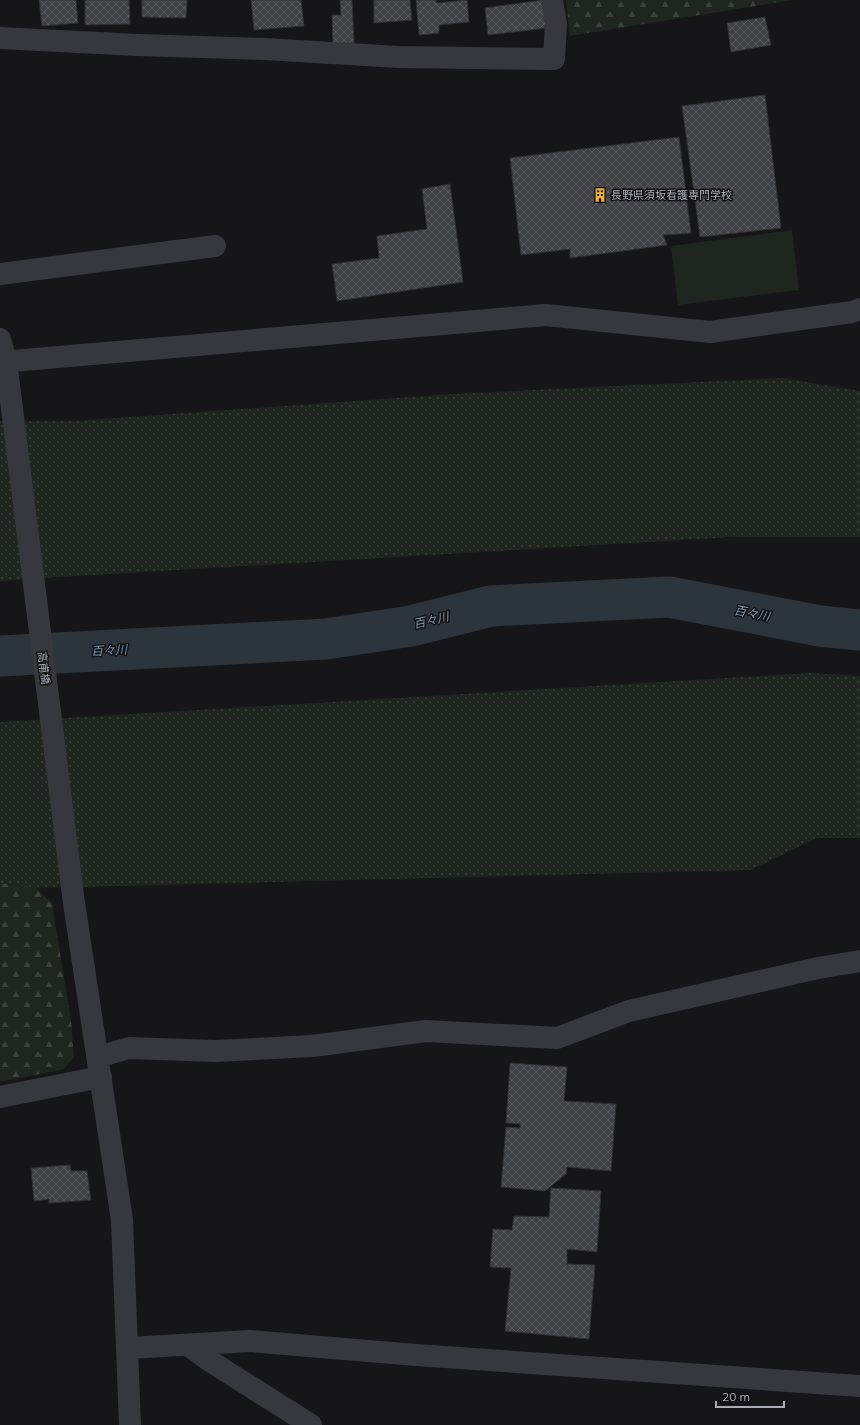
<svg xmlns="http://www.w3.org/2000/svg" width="860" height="1425" viewBox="0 0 860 1425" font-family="Mulish,'Noto Sans JP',sans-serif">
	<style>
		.grass { fill: url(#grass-dots) }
		.forest { fill: url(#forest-firs) }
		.pitch { fill: #1e261f }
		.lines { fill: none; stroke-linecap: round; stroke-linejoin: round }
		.river { stroke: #2c353c; stroke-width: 41 }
		.building { fill: url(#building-cross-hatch); stroke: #303034 }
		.minor { stroke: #37383d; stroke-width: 22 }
		.labels { text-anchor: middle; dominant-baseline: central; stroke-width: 3; stroke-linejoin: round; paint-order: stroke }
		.poi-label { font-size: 11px; fill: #a8adb8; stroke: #111113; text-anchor: start }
		.street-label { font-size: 11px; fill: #a8adb8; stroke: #111113 }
		.water-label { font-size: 12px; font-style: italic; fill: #7f9bb3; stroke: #111113 }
	</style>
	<defs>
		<pattern id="grass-dots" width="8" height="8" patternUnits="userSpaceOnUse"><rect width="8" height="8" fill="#1e261f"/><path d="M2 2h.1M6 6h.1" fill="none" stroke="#3c433d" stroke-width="1.8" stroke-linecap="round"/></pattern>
		<pattern id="forest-firs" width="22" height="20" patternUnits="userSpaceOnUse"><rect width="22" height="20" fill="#1e261f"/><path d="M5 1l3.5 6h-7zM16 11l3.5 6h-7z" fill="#3c433d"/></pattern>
		<pattern id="building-cross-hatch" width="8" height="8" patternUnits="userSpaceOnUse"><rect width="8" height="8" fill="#404145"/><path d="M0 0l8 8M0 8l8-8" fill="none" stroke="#595a5e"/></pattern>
	</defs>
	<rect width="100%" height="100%" fill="#161618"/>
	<path class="grass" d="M782 378 860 391V537H732L59 577 0 581V421H75L454 394Z
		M811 673 860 676V838H817L750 870 36 888 0 883V722Z"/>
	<path class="forest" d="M566 0H792L570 36Z
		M0 883 36 888 52 903 71 1021 74 1057 64 1069 0 1082Z"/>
	<path class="pitch" d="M792 230 799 290 678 305 671 246Z"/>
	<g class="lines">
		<path class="river" d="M0 656 326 639 411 626 491 606 669 597 820 626 860 630"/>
	</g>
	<path class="building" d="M39 0H76L78 23 42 26Z
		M85 0H129L130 24 85 25Z
		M142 0H187L186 18 142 17Z
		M251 0H301L304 26 254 30Z
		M340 0H352L354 43 333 44 332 15H341Z
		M374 0H410L412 20 374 23Z
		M416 0H436V3L467 0 469 22 439 25V33L419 35Z
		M543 0 547 28 488 35 485 8Z
		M765 17 771 45 731 52 727 23Z
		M765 95 781 228 700 237 682 106Z
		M679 137 691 233 663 235 667 245 570 258V249L521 255 510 158Z
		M450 184 463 282 337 301 332 264 379 258 377 236 427 229 422 189Z
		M510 1063 567 1067 564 1101 616 1104 611 1171 567 1167 566 1174 545 1191 501 1187 506 1127 520 1128V1124L506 1123Z
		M70 1165 71 1171H87L91 1200 49 1203V1199L34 1201 31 1168Z
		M551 1188 601 1191 597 1252 567 1249V1264L595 1265 589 1339 505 1331 511 1268 490 1267 493 1229 512 1230 514 1216 549 1217Z"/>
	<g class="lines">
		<path class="minor" d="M0 38 138 45 265 49 399 57 554 59 556 24 552 0
			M0 274 215 246
			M0 339 6 361 74 903 122 1220 130 1425
			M0 362 546 315 710 332 852 312 860 309
			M98 1057 129 1048 216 1051 312 1046 426 1031 557 1038 629 1011 818 968 860 961
			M0 1097 101 1077
			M188 1345 210 1361 311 1425
			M128 1348 250 1341 416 1355 860 1386"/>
	</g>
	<defs>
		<symbol id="building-bare" viewBox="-9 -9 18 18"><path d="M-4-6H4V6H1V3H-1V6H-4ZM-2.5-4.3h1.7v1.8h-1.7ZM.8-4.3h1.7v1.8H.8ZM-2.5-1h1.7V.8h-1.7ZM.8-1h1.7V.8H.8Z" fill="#f2b134" stroke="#111113" stroke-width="2.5" paint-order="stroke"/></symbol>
	</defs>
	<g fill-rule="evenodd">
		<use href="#building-bare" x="590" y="185" width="20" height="20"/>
	</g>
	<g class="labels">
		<g class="poi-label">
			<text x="611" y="195">長野県須坂看護専門学校</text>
		</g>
		<g class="street-label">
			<text transform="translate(44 668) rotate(83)">高甫橋</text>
		</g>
		<g class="water-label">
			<text transform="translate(752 613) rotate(11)">百々川</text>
			<text transform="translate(431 620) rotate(-13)">百々川</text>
			<text transform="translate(109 650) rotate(-3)">百々川</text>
		</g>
	</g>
	<path d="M716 1401v6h68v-6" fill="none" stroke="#a8adb8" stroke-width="2"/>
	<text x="722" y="1401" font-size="12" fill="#a8adb8" stroke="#111113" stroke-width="3" paint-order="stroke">20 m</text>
</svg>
